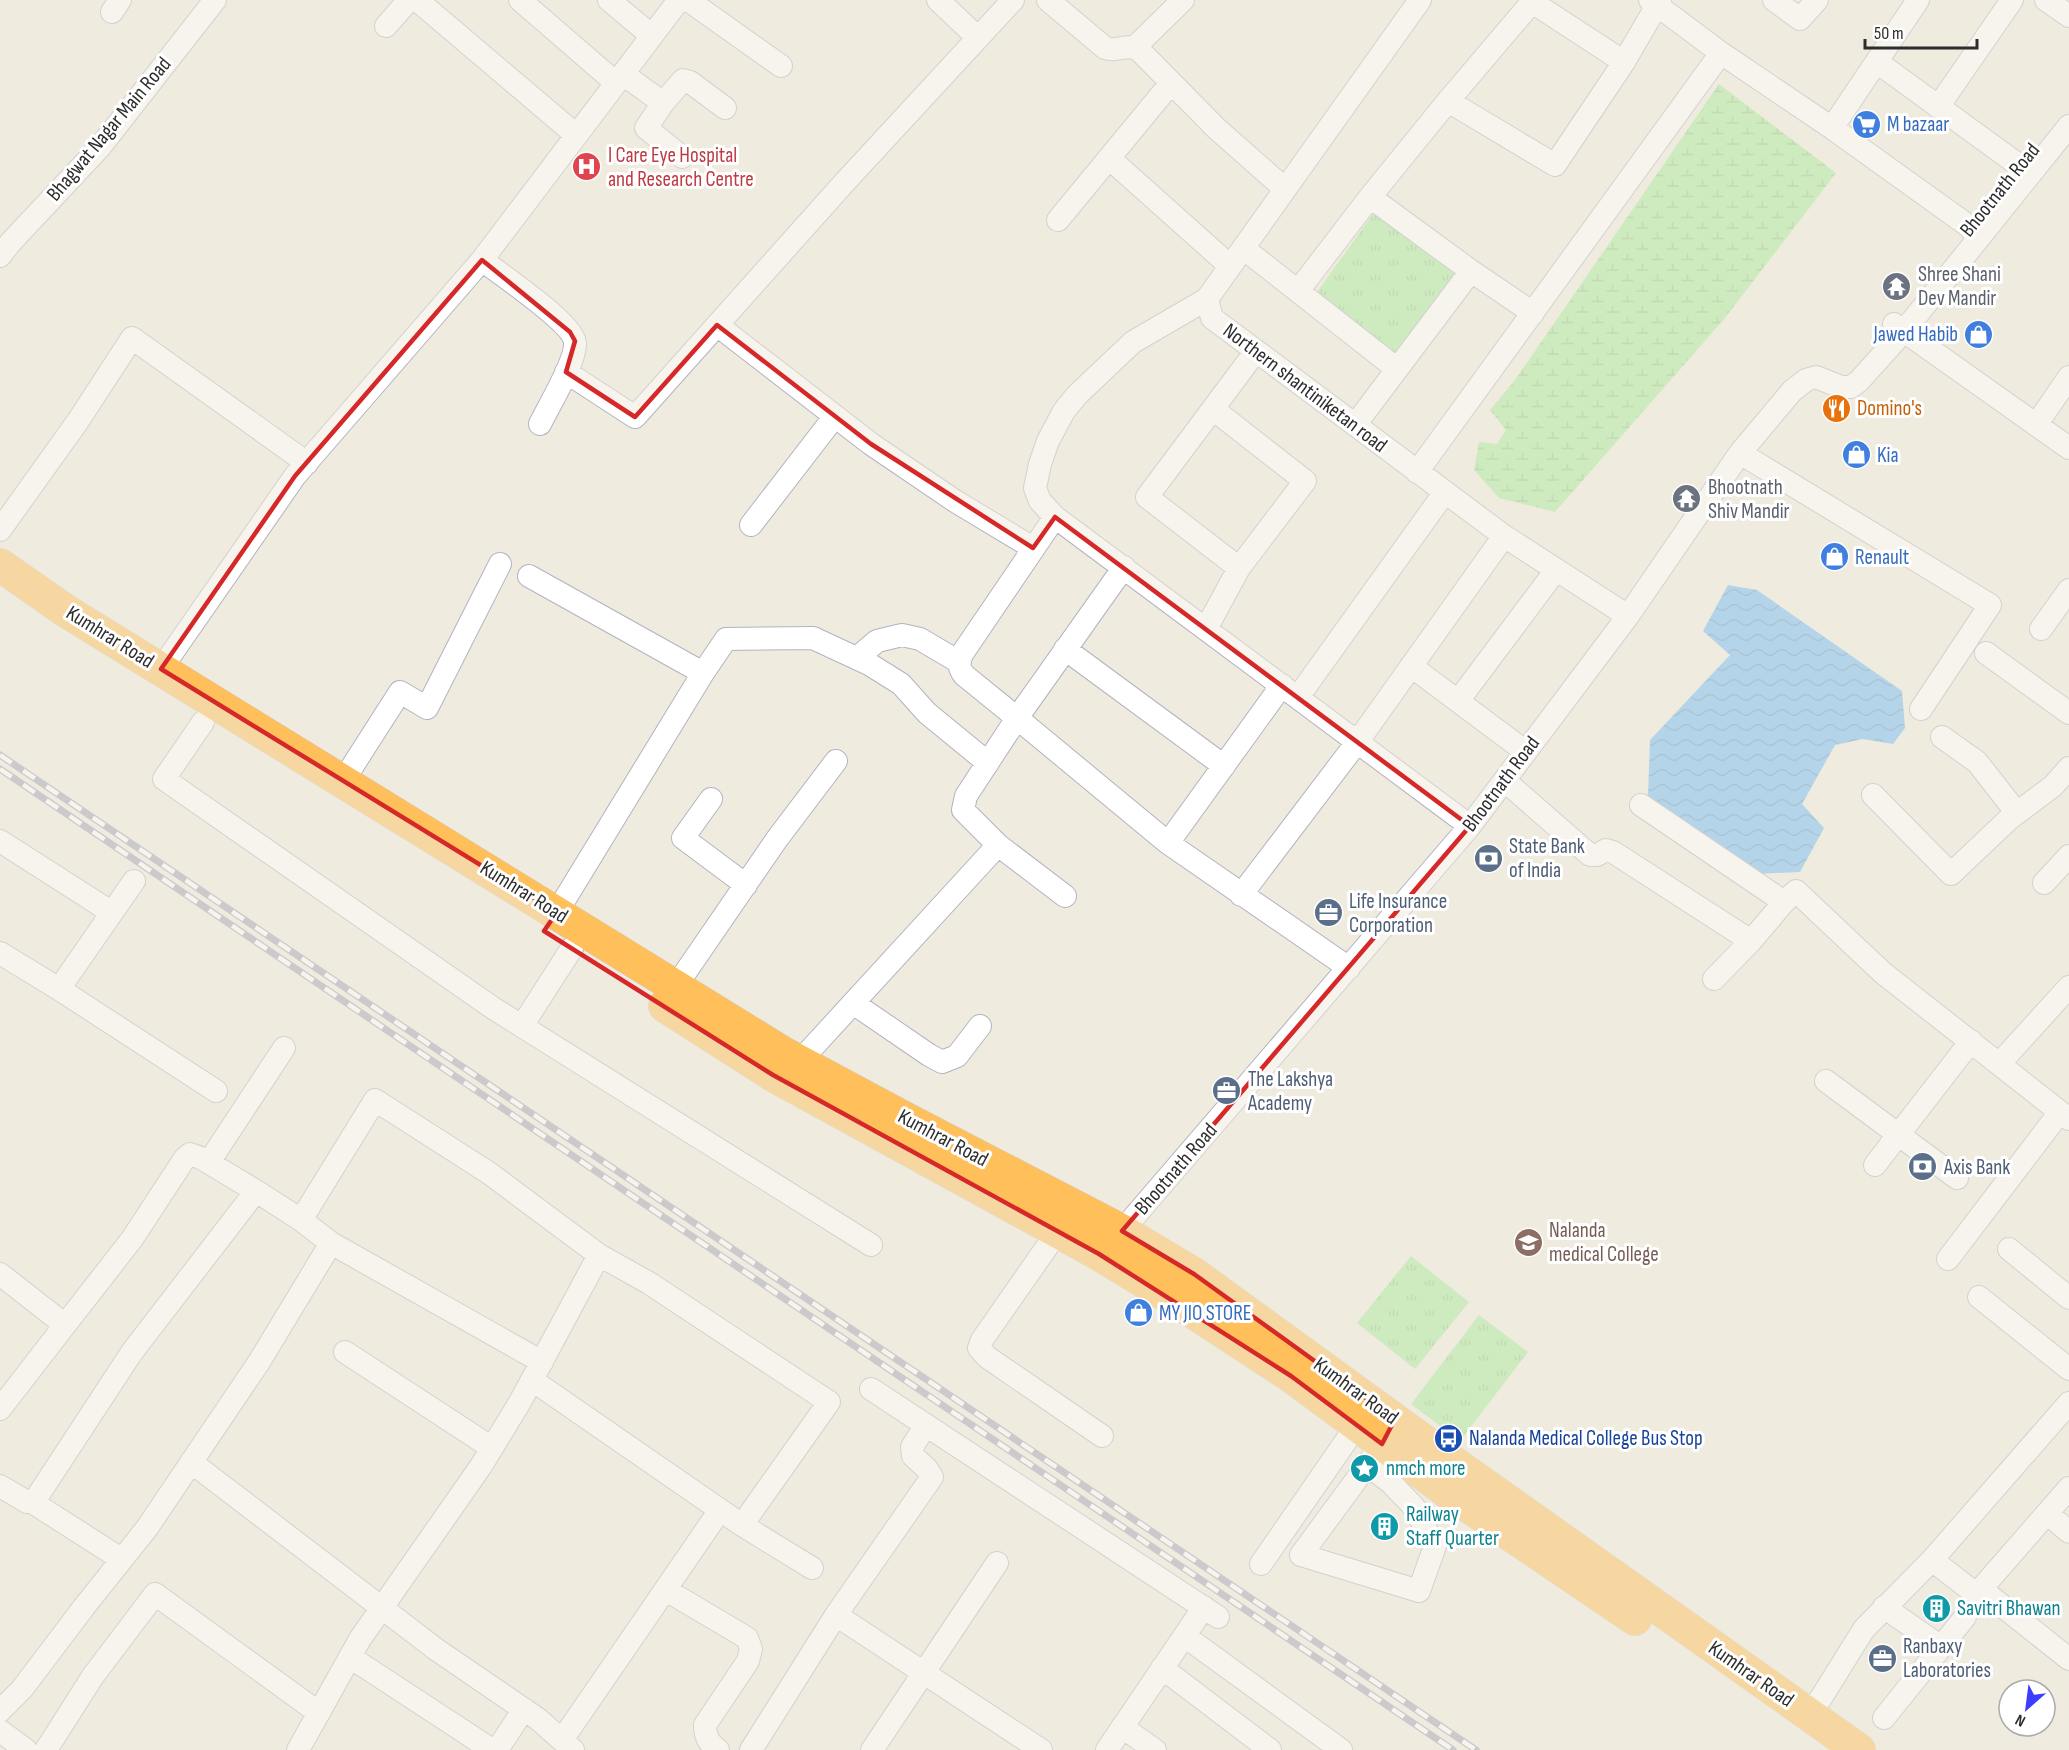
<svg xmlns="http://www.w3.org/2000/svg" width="2069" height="1750" viewBox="0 0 2069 1750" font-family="'Sofia Sans Condensed',sans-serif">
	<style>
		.wetland { fill: url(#wetland-marsh) }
		.park { fill: url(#park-tufts) }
		.water { fill: url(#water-waves) }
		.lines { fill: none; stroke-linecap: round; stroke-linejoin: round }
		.minor-casing { stroke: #b3b3c1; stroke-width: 24 }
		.highway-casing { stroke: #cdcdcd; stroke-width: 34 }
		.minor { stroke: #fff; stroke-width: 22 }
		.highway { stroke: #ffbf5a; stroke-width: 33 }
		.rail-casing { stroke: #a2a1b8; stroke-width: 7 }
		.rail { stroke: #fff; stroke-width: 4.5; stroke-dasharray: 14; stroke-linecap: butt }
		.marked { fill: none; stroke: #d62828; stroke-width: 4.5; stroke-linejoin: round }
		.labels { text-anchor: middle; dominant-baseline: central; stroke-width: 6; stroke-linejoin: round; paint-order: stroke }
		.shop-label { font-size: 21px; fill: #366cbe; stroke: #fff; text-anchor: start }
		.street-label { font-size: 21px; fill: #2d2d2d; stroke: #fff }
		.health-label { font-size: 21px; fill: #be3a42; stroke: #fff; text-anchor: start }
		.worship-label { font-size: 21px; fill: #5b616d; stroke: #fff; text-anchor: start }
		.food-label { font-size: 21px; fill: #c56008; stroke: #fff; text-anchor: start }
		.service-label { font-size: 21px; fill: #4e5e75; stroke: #fff; text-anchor: start }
		.education-label { font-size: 21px; fill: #785e54; stroke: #fff; text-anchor: start }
		.transit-label { font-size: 21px; fill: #164399; stroke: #fff; text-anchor: start }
		.culture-label { font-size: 21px; fill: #0d838f; stroke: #fff; text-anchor: start }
	</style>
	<defs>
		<pattern id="wetland-marsh" width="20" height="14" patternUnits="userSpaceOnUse" patternTransform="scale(1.5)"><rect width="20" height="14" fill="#a6e899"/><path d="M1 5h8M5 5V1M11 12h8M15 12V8" fill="none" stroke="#8fc784"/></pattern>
		<pattern id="park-tufts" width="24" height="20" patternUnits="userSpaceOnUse" patternTransform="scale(1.5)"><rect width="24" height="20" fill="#a6e899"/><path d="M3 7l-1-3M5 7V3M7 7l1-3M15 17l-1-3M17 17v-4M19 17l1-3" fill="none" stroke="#8fc784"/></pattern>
		<pattern id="water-waves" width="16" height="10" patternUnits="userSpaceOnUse" patternTransform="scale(1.5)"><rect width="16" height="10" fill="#6eb9f6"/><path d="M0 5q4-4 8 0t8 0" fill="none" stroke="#5b97c8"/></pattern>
	</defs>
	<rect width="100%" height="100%" fill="#efebdf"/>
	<path class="wetland" d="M1719 84 1836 173 1725 318 1555 512 1499 498 1474 470 1479 442 1497 444 1506 430 1490 410 1515 380Z"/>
	<path class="park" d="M1375 211 1459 275 1395 359 1315 295Z
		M1411 1256 1469 1302 1415 1369 1357 1323Z
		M1479 1315 1528 1352 1460 1441 1411 1404Z"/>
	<path class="water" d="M1728 585 1757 590 1902 691 1905 728 1893 744 1863 739 1835 745 1802 804 1824 828 1800 872 1754 874 1648 796 1650 740 1730 655 1703 631Z"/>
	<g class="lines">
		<defs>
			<path id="minor" d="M417 0 576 135
				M520 0 616 83
				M609 0 652 36
				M688 0 781 66
				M938 0 978 38
				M1048 0 1105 48C1119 53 1125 42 1140 51L1217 129 1285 189
				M1420 0 1207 299 1212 318 1504 536 1628 616
				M1650 0 1721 53 1832 128 1970 227 1977 238
				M1774 0 1800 19 1817 0
				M2046 0 2069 16
				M112 12 120 0
				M386 26 409 0
				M1134 48 1183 0
				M1877 62 2020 166
				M623 74 663 103 683 80 690 82 725 108
				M1448 101 1555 165 1624 62
				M663 103 646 128 682 157
				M1938 107 2012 0
				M1832 128 1918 0
				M1109 158 1230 266
				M1058 220 1171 83
				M1243 248 1397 369
				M0 256 11 242 100 147 215 0
				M482 260C499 273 574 324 575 343 576 362 549 405 540 424
				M1298 291 1370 197
				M1207 299 1133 342 1077 395 1064 411 1048 441 1040 464 1035 488 1040 501 1055 517 1470 826
				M1533 313 1471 271 1370 197 1448 101 1532 2 1624 62 1660 0
				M1894 324 2069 448
				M717 325 871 444 955 501 1033 548
				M566 372 635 417 844 183 1013 0
				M1213 409 1305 481 1239 568
				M1355 425 1471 271
				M2036 425 2069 377
				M1740 453 1990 605 1921 709
				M1417 472 1721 53
				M1055 517 962 654C959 663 958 667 964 675L1017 718 966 796 963 810 998 845 1065 896
				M751 525 835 416
				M0 530 78 421 132 338 307 463
				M1124 567 1017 718 1168 843
				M529 576 703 673
				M1206 629 1239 568 1147 497 1256 351
				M2041 629 2069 590
				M1065 649 1224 766
				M1986 653 2069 713
				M857 658 877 641 902 635 920 639 959 662
				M1411 666 1526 752
				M161 669 295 476 482 260 679 0
				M1282 685 1168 843 1349 968
				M1298 697 1445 492
				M1458 701 1556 570
				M203 722 164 779 493 1008 871 1245
				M1942 737 1977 762 2017 813
				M343 781 400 692 427 708 500 564
				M1505 781 1590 855H1597L1606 850 1613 852 1751 941
				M1873 795 1951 874 2009 819 2053 786 2069 768
				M711 799 683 838 746 885
				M1641 805 1784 902
				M0 841 111 912
				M2044 883 2069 856
				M1241 895 1358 741 1504 536
				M557 912 703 673 726 639 813 638 869 664 901 684 927 713 988 763
				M0 953 59 989 216 1091
				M1714 979 1751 941 1784 902 1796 891 1883 973 2069 1119
				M676 986 777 839 836 761
				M59 989 134 881
				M853 1003 929 1055 942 1062 957 1056 980 1026
				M522 1026 572 948
				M800 1061 998 845
				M1999 1064 2069 987
				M1826 1081 1957 1178
				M209 1162 284 1048
				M1875 1165 1971 1041
				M1058 1231 982 1340 979 1348 987 1357 1102 1436
				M1122 1231 1470 826 1628 616 1740 453 1792 391 1806 380 1816 377 1841 387H1851L1859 381 1904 331 2069 126
				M331 1243 542 1362
				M2009 1249 2069 1298
				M599 1255 649 1283 829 1402 742 1525
				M1948 1259 2060 1112
				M0 1274 65 1325 0 1409
				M1979 1297 2069 1369
				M65 1325 132 1239 185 1158 190 1154 201 1158 256 1191
				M345 1352 492 1448
				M532 1380 742 1525 812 1568
				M871 1389 1218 1617
				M191 1462 437 1650 538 1719 573 1750
				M1367 1465 1390 1482 1414 1507 1435 1546 1419 1591 1301 1555 1365 1468 1367 1465 1382 1444 1389 1431
				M0 1486 27 1502H32L37 1497 132 1352 256 1191 301 1220
				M2069 1488 1981 1589 2069 1659
				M32 1502 121 1559
				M2047 1513 2069 1532
				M1932 1560 1976 1594 1981 1589
				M1261 1564 1357 1425
				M666 1590 747 1638 751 1649 748 1661 705 1725C705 1737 709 1743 718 1750
				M1884 1607 1941 1647 1884 1718
				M836 1615 1041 1750
				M1186 1637 1341 1750
				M1941 1647 1965 1617
				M350 1657 492 1750
				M1162 1668 1270 1750
				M0 1711 22 1689 84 1607 147 1528 259 1362 331 1243 301 1220 375 1100 489 1173 599 1255 520 1402 481 1466 360 1639 298 1750
				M1808 1715 1821 1698 1864 1629 1932 1560 2069 1403
				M1122 1727 1155 1750
				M0 1731 26 1750
				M562 1740 720 1510
				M46 1750 93 1676 155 1594 319 1713
				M497 1750 524 1709
				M751 1750 836 1615 932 1477 927 1469 913 1456 912 1447 926 1425
				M872 1750 997 1563
				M1107 1750 1204 1607"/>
			<path id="highway" d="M0 565 66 611 783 1053 908 1120 1122 1231 1194 1274 1461 1468 1859 1750
				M665 1006 773 1075 1099 1254 1184 1306 1291 1376 1449 1493 1635 1619"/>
		</defs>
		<use href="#minor" class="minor-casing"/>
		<use href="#highway" class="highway-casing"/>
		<use href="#minor" class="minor"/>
		<use href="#highway" class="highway"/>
		<defs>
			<path id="rail" d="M0 755 1476 1750
				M0 769 1453 1750"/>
		</defs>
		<use href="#rail" class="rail-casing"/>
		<use href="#rail" class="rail"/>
	</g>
	<path d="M0 0H2069V1750H0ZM482 260 570 332 575 341 566 372 635 417 717 325 871 444 1033 548 1055 517 1470 826 1122 1231 1194 1274 1395 1419 1382 1444 1291 1376 1099 1254 773 1075 544 931 557 912 161 669 295 476Z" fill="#efebdf" fill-opacity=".55" fill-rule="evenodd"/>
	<path class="marked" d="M482 260 570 332 575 341 566 372 635 417 717 325 871 444 1033 548 1055 517 1470 826 1122 1231 1194 1274 1395 1419 1382 1444 1291 1376 1099 1254 773 1075 544 931 557 912 161 669 295 476Z"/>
	<defs>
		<symbol id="supermarket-disc" viewBox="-11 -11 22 22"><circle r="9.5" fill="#3f7fe0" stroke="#fff"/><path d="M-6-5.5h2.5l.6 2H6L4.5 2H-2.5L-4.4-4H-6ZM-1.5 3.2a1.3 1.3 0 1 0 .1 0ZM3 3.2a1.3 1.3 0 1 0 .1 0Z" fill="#fff"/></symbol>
		<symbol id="hospital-disc" viewBox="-11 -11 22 22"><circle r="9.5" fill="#e0444e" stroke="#fff"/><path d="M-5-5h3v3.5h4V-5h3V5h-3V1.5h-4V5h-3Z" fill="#fff"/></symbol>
		<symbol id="temple-disc" viewBox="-11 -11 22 22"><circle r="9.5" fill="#6b7280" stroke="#fff"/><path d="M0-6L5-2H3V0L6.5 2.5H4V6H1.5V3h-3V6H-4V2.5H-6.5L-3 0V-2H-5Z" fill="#fff"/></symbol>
		<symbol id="shop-disc" viewBox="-11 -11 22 22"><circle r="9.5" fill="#3f7fe0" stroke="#fff"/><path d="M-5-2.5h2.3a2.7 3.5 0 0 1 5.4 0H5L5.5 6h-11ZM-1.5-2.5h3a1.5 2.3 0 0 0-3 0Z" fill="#fff"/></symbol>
		<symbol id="restaurant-disc" viewBox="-11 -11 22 22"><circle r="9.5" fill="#e8710a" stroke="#fff"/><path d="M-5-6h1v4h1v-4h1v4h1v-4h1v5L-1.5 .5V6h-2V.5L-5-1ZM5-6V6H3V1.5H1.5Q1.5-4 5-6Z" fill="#fff"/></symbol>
		<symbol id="bank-disc" viewBox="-11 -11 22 22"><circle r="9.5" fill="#5c6f8a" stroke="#fff"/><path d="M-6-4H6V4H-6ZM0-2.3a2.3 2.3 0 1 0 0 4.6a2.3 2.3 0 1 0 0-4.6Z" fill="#fff"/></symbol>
		<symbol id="office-disc" viewBox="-11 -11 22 22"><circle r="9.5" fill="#5c6f8a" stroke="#fff"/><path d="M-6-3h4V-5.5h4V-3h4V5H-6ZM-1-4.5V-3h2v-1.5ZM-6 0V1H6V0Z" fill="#fff"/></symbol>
		<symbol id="university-disc" viewBox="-11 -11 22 22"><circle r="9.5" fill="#8d6e63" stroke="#fff"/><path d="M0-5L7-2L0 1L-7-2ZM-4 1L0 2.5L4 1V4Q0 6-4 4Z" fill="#fff"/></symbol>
		<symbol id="bus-disc" viewBox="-11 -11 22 22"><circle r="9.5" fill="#1a4fb4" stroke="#fff"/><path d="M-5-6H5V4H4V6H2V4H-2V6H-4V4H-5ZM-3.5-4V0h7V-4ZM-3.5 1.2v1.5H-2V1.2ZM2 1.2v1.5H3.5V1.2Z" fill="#fff"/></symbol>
		<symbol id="sight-disc" viewBox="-11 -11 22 22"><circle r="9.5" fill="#0f9aa8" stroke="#fff"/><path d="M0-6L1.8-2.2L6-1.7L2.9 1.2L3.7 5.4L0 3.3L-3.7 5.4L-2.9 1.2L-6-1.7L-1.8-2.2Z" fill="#fff"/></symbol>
		<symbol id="building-disc" viewBox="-11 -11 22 22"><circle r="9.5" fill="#0f9aa8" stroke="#fff"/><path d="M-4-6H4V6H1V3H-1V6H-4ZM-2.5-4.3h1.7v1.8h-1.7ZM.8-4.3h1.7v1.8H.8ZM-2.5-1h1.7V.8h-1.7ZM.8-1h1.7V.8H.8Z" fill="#fff"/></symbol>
	</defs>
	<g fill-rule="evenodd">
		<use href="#supermarket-disc" x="1850" y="108" width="33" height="33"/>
		<use href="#hospital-disc" x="570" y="150" width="33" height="33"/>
		<use href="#temple-disc" x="1880" y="270" width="33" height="33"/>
		<use href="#shop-disc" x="1962" y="318" width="33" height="33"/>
		<use href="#restaurant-disc" x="1820" y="392" width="33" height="33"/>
		<use href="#shop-disc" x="1840" y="438" width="33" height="33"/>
		<use href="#temple-disc" x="1670" y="482" width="33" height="33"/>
		<use href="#shop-disc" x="1818" y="540" width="33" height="33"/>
		<use href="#bank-disc" x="1472" y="842" width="33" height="33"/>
		<use href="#office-disc" x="1312" y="896" width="33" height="33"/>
		<use href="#office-disc" x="1210" y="1074" width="33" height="33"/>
		<use href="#bank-disc" x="1906" y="1150" width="33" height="33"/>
		<use href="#university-disc" x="1512" y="1226" width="33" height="33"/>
		<use href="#shop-disc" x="1122" y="1296" width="33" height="33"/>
		<use href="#bus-disc" x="1432" y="1422" width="33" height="33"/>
		<use href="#sight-disc" x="1348" y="1452" width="33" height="33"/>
		<use href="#building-disc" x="1368" y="1510" width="33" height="33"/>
		<use href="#building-disc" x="1920" y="1592" width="33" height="33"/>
		<use href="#office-disc" x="1866" y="1642" width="33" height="33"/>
	</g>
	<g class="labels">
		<g class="shop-label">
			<text x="1887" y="124">M bazaar</text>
			<text x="1958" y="334" text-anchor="end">Jawed Habib</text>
			<text x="1877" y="455">Kia</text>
			<text x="1855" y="557">Renault</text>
			<text x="1159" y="1313">MY JIO STORE</text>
		</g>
		<g class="street-label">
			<text transform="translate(109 129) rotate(-50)">Bhagwat Nagar Main Road</text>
			<text transform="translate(2000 190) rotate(-51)">Bhootnath Road</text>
			<text transform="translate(1305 388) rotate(37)">Northern shantiniketan road</text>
			<text transform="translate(110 637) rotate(32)">Kumhrar Road</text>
			<text transform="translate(1501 784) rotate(-53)">Bhootnath Road</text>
			<text transform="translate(524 892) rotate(32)">Kumhrar Road</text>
			<text transform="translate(943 1138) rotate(28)">Kumhrar Road</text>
			<text transform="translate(1176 1169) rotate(-49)">Bhootnath Road</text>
			<text transform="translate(1356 1391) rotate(36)">Kumhrar Road</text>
			<text transform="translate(1751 1674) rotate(35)">Kumhrar Road</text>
		</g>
		<g class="health-label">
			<text x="608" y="155">I Care Eye Hospital<tspan x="608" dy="24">and Research Centre</tspan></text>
		</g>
		<g class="worship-label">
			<text x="1918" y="274">Shree Shani<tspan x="1918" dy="24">Dev Mandir</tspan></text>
			<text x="1708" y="487">Bhootnath<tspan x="1708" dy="24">Shiv Mandir</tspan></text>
		</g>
		<g class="food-label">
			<text x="1857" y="408">Domino's</text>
		</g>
		<g class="service-label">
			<text x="1509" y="846">State Bank<tspan x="1509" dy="24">of India</tspan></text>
			<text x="1349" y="901">Life Insurance<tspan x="1349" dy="24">Corporation</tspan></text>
			<text x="1248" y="1079">The Lakshya<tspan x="1248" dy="24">Academy</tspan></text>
			<text x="1944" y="1167">Axis Bank</text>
			<text x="1903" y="1646">Ranbaxy<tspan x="1903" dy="24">Laboratories</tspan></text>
		</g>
		<g class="education-label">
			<text x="1549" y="1230">Nalanda<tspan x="1549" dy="24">medical College</tspan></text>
		</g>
		<g class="transit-label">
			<text x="1469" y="1438">Nalanda Medical College Bus Stop</text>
		</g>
		<g class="culture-label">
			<text x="1386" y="1468">nmch more</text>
			<text x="1406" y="1514">Railway<tspan x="1406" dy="24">Staff Quarter</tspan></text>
			<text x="1957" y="1608">Savitri Bhawan</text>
		</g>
	</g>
	<g transform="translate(2027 1708) rotate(208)"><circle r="28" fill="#ffffff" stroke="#ababab" stroke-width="1.5"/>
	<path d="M0-4.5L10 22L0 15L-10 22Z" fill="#3c3dff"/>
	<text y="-9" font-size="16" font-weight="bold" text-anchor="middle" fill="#2d2d2d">N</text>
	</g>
	<path d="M1865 39v9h112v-9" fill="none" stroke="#2d2d2d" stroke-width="3"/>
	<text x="1874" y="39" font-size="18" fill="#2d2d2d" stroke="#ffffff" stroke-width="4.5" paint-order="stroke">50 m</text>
</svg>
